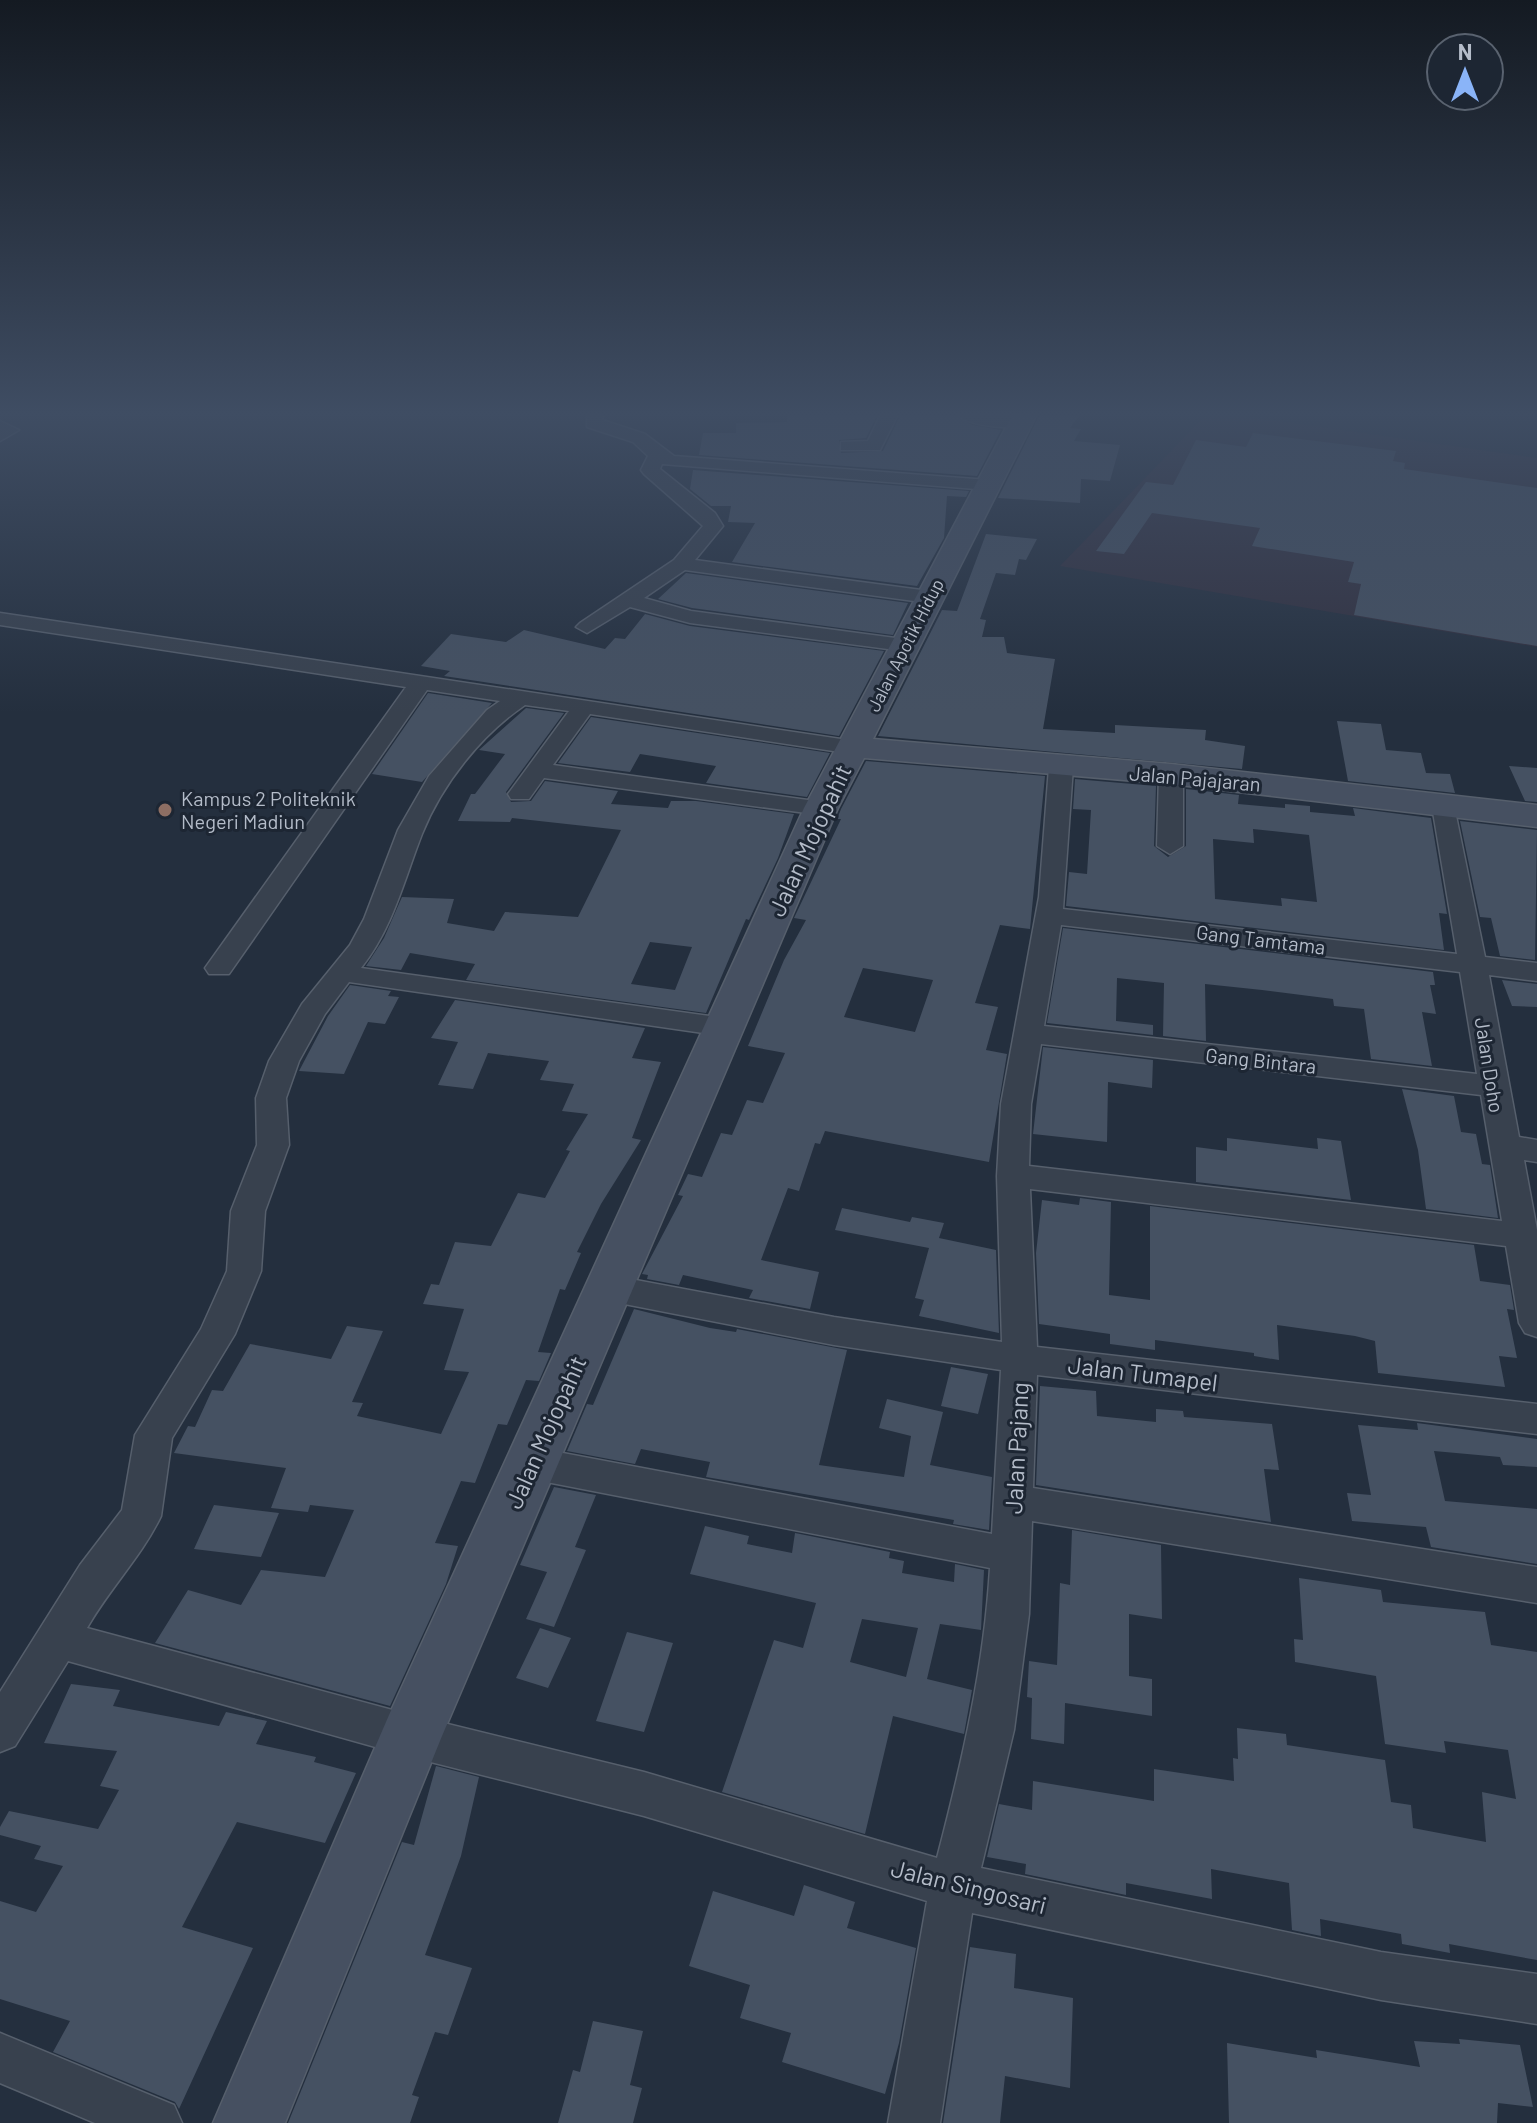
<svg xmlns="http://www.w3.org/2000/svg" width="1537" height="2123" viewBox="0 0 1537 2123" font-family="Barlow,sans-serif">
	<style>
		.medical { fill: #32303f }
		.building { fill: #455162; fill-rule: evenodd }
		.lines { fill: none; stroke-linecap: round; stroke-linejoin: round }
		.street-casing { stroke: #565f6c; stroke-width: 3 }
		.secondary-casing { stroke: #565f6c; stroke-width: 3 }
		.street { fill: #38414e; fill-rule: evenodd }
		.secondary { fill: #465061; fill-rule: evenodd }
		.education-dot { fill: #8d6e63; stroke: #1d2633; stroke-width: 3 }
		.labels { text-anchor: middle; dominant-baseline: central; stroke-width: 6; stroke-linejoin: round; paint-order: stroke }
		.far-street-label { font-size: 18px; fill: #b4bcc9; stroke: #1d2633 }
		.street-label { font-size: 20px; fill: #b4bcc9; stroke: #1d2633 }
		.poi-label { font-size: 20px; fill: #b4bcc9; stroke: #1d2633; text-anchor: start }
		.near-street-label { font-size: 24px; fill: #b4bcc9; stroke: #1d2633 }
	</style>
	<rect width="100%" height="100%" fill="#242f3e"/>
	<path class="medical" d="M1205 416H1243L1537 458V647L1060 566Z"/>
	<path class="building" d="M787 416H877L866 438 839 440 841 453 883 451 900 416H956L972 425 1001 430 977 476 699 455 703 433H736V423L787 422Z
		M1039 416H1079L1070 428 1081 429 1074 441 1120 445 1110 481 1081 479 1080 503 998 498Z
		M1253 433 1396 451 1393 461 1405 463 1404 469 1537 488V646L1354 615 1361 584 1348 582 1354 562 1252 546 1260 528 1152 513 1124 554 1096 551 1146 482 1173 485 1196 440 1246 447Z
		M693 470 969 491 966 497 947 496 944 538 917 586 732 562 755 523 728 522 731 506H711L690 489Z
		M986 534 1037 539 1026 560 1019 559 1015 575 996 573 980 619 986 620 982 637H1004L1007 653 1055 659 1043 729 1115 733V725L1206 730 1205 740 1245 746 1242 769 878 736 942 610 957 611Z
		M686 573 908 603 893 635 692 608 658 599Z
		M645 614 690 626 884 651 839 736 444 676 450 671 421 666 451 634 506 642 524 630 605 649 615 638 625 639Z
		M428 693 492 703 422 782 372 774Z
		M526 708 564 713 506 792 511 802 531 801 545 781 618 791 611 804 668 808 671 801H696L794 814 778 858 749 920 746 919 706 1013 466 980 475 964 410 953 401 970 366 966 384 938 402 897 454 899 447 923 494 931 505 912 578 917 621 830 512 818 510 822 458 821 471 794H475L505 754 479 750ZM650 942 692 947 675 990 631 984Z
		M591 717 830 753 807 797 706 783 716 766 640 754 630 772 558 763Z
		M1337 721 1381 724 1386 750 1421 753 1426 773 1450 774 1455 793 1348 781Z
		M866 761 1045 776 1030 929 1000 925 975 1003 998 1007 986 1050 1007 1054 989 1162 825 1131 820 1144 815 1143 799 1191 788 1188 761 1260 819 1272 810 1309 749 1298 753 1290 683 1275 679 1285 647 1279 648 1275 642 1274 683 1196 678 1195 688 1174 702 1177 721 1133 732 1135 747 1100 763 1103 785 1053 748 1046 784 960 806 920 794 918 841 819H837L841 809ZM863 968 933 980 915 1032 844 1017Z
		M1509 766 1537 768V802L1525 801Z
		M1075 779 1156 786 1154 846 1168 857 1186 846V789L1239 795 1238 804 1285 808V804L1310 806V812L1355 816 1353 808 1431 818 1447 914 1439 913 1444 950 1066 906 1069 872 1087 874 1091 810 1073 809ZM1253 829 1309 835 1317 902 1281 898 1282 906 1215 899 1213 839 1254 843Z
		M1460 821 1537 830 1535 960 1500 956 1491 918 1480 917Z
		M1063 928 1433 972 1435 985H1430L1436 1014 1422 1012 1432 1066 1371 1059 1364 1009 1334 1006 1333 999 1262 990 1205 984 1206 1041 1163 1036 1164 983 1117 978 1116 1021 1153 1025V1035L1047 1023Z
		M1502 980 1537 984V1007L1512 1006Z
		M350 985 391 991 388 996 399 997 385 1024 368 1022 344 1074 299 1071 328 1016Z
		M455 1000 645 1028 632 1058 661 1062 632 1138 641 1140 601 1204 577 1252 581 1253 565 1290 560 1289 538 1352 551 1353 539 1381 526 1380 507 1425 498 1424 475 1483 461 1481 435 1543 458 1546 446 1584 390 1706 155 1643 188 1590 241 1605 261 1570 325 1577 354 1510 310 1505 308 1512 271 1508 286 1468 174 1453 188 1426 195 1427 212 1390 223 1391 250 1344 331 1359 347 1326 383 1331 352 1402 363 1403 357 1416 441 1434 469 1372 444 1370 464 1309 423 1304 431 1284 439 1285 455 1242 491 1246 518 1193 545 1198 570 1151 566 1150 588 1114 562 1111 574 1084 540 1080 549 1061 488 1053 473 1089 438 1085 458 1042 431 1038Z
		M1043 1047 1153 1060 1152 1088 1108 1082 1107 1142 1033 1134Z
		M1402 1089 1454 1096 1461 1132 1476 1134 1482 1164 1490 1165 1498 1218 1426 1209 1418 1150Z
		M1227 1138 1318 1149 1317 1138 1341 1141 1351 1200 1196 1182V1147L1227 1151Z
		M1080 1198 1111 1202 1109 1295 1150 1300V1206L1474 1245 1480 1281 1510 1285 1514 1310 1507 1309 1517 1358 1499 1356 1505 1387 1378 1373 1375 1341 1355 1336 1277 1325 1279 1360 1254 1356V1353L1155 1340V1350L1110 1344V1334L1039 1324 1036 1253 1042 1200 1079 1205Z
		M842 1208 910 1222 912 1217 944 1223 939 1238 996 1250 999 1333 919 1316 924 1300 915 1298 929 1248 835 1230Z
		M634 1309 710 1328 736 1332 737 1329 847 1350 819 1465 904 1477 911 1436 879 1428 887 1399 943 1412 930 1465 992 1477 989 1530 953 1524 954 1520 706 1477 710 1462 641 1449 635 1464 567 1451 587 1404 593 1405Z
		M951 1367 988 1374 978 1414 941 1406Z
		M1040 1386 1096 1391 1097 1416 1156 1422V1409L1183 1411 1184 1417 1272 1424 1279 1470 1264 1469 1271 1522 1036 1485Z
		M1417 1423 1537 1439V1467L1503 1465 1500 1457 1434 1451 1445 1501 1537 1509V1564L1431 1547 1426 1527 1352 1521 1347 1493 1371 1495 1358 1425 1418 1430Z
		M554 1487 596 1495 575 1547 586 1550 554 1627 526 1619 547 1572 520 1565Z
		M214 1505 279 1513 261 1557 194 1549Z
		M705 1526 749 1536 747 1544 792 1553 795 1533 890 1552 889 1558 904 1561 902 1573 954 1582 955 1564 984 1570 981 1630 940 1624 927 1679 972 1690 964 1734 893 1716 865 1834 722 1792 774 1640 803 1648 816 1603 690 1574ZM862 1619 918 1628 906 1677 850 1662Z
		M1072 1530 1161 1545 1162 1619 1129 1614V1676L1152 1679V1716L1065 1703 1064 1744 1031 1739 1032 1698 1027 1697 1029 1661 1057 1665 1060 1583 1070 1585Z
		M1299 1578 1381 1590 1383 1602 1485 1612 1491 1645 1537 1652V1960L1449 1944 1450 1953 1402 1944 1401 1934 1320 1919 1321 1936 1292 1930 1289 1883 1211 1869 1212 1899 1126 1883V1895L1025 1874 1026 1864 987 1857 999 1804 1032 1810 1033 1781 1154 1801V1769L1234 1781 1233 1758 1238 1759 1237 1728 1286 1734 1287 1745 1385 1760 1391 1802 1411 1805 1413 1828 1486 1842 1482 1792 1516 1799 1508 1750 1444 1741 1446 1753 1385 1744 1376 1676 1295 1662 1294 1639 1303 1640Z
		M540 1628 571 1638 548 1688 516 1678Z
		M627 1632 673 1643 644 1732 596 1721Z
		M71 1684 120 1690 113 1706 219 1726 226 1712 267 1721 256 1744 316 1757 314 1762 356 1773 325 1843 237 1822 182 1927 253 1948 179 2109 175 2102 53 2052 70 2021 0 1999V1901L36 1912 63 1866 34 1859 41 1846 0 1835V1827L9 1811 98 1829 119 1790 100 1786 117 1751 44 1743Z
		M436 1766 479 1777 461 1856 425 1955 472 1968 448 2035 435 2032 412 2095 419 2097 410 2123H288L402 1842 414 1845Z
		M804 1885 855 1902 847 1928 916 1948 899 2043 885 2094 782 2062 791 2033 740 2018 750 1985 689 1966 713 1891 794 1916Z
		M970 1947 1016 1954 1014 1988 1073 1998 1070 2088 1005 2076 1000 2123H943Z
		M593 2021 643 2031 630 2085 642 2088 633 2123H558L573 2070 580 2072Z
		M1459 2039 1520 2045 1533 2107 1498 2103 1497 2123H1229L1227 2043 1317 2058 1316 2050 1420 2067 1414 2041 1460 2044Z"/>
	<g class="lines">
		<defs>
			<path id="street" d="M587 416H603L602 420 645 434 674 456 988 480 997 485 988 490 662 464 660 469 715 513 723 526 695 560 929 591 939 597 929 603 685 570 644 598 691 611 903 639 914 645 903 651 690 623 630 607 587 633 576 627 580 623 674 560 703 526 644 474 641 470 648 456 633 442 587 427Z
				M880 416H897L880 450H841V442L868 441Z
				M959 416H1014L1030 422C1018 432 970 426 959 416Z
				M0 421 19 430 0 441Z
				M0 613 861 742 865 747 853 754 590 714 553 765 830 803 833 808 830 813 821 815 544 778 529 799H511L508 794 569 711 525 705C481 735 442 784 422 834 404 880 393 928 361 968L724 1018 734 1020 739 1027 734 1034 724 1036 349 982 325 1014 299 1061 286 1098 289 1145 265 1211 261 1271 235 1334 172 1438 161 1516C142 1556 109 1589 87 1628L411 1715 644 1772 937 1858C962 1762 984 1668 990 1568L531 1479 518 1474 512 1463 518 1452 531 1447 992 1534 1001 1370 834 1345 609 1301 597 1297 592 1288 597 1279 609 1275 834 1317 1002 1342 997 1176 1001 1104 1039 897 1049 767 1053 762H1069L1073 767 1063 909 1457 954 1432 806 1435 801H1453L1485 957 1537 963V981L1489 975 1519 1137 1537 1140V1162L1524 1160 1537 1230V1337L1525 1333 1519 1323 1506 1246 1030 1189 1037 1347 1537 1404V1434L1037 1375 1033 1488 1537 1567V1603L1032 1521 1029 1614 1014 1730 981 1868 1381 1952 1537 1974V2024L1381 2000 972 1913 940 2123H888L927 1901 644 1816 411 1757 68 1661 15 1746 0 1752V1692L80 1565 122 1510 135 1435 201 1329 227 1271 231 1211 257 1145 256 1098 269 1061 302 1004 350 945 364 919 398 830 429 776 487 710 500 701 427 690 229 974H209L205 968 406 687 0 625ZM1061 925 1460 972 1477 1074 1044 1026ZM1041 1044 1481 1095 1502 1221 1029 1166 1031 1104Z
				M1171 767 1183 774V846L1170 854 1157 846 1159 774Z
				M0 2033 174 2105 182 2123H95L0 2083Z"/>
			<path id="secondary" d="M1012 416H1036L873 739 1171 764 1537 805V827L1171 784 864 758 838 808 442 1736 285 2123H213L389 1715 804 808Z"/>
		</defs>
		<use href="#street" class="street-casing"/>
		<use href="#secondary" class="secondary-casing"/>
		<use href="#street" class="street"/>
		<use href="#secondary" class="secondary"/>
	</g>
	<linearGradient id="sky" x2="0" y2="1"><stop stop-color="#141a22"/><stop offset="0.58" stop-color="#3f4d63"/><stop offset="1" stop-color="#3f4d63" stop-opacity="0"/></linearGradient>
	<rect width="1537" height="713" fill="url(#sky)"/>
	<circle class="education-dot" cx="165" cy="810" r="8"/>
	<g class="labels">
		<g class="far-street-label">
			<text transform="translate(905 645) rotate(-63)">Jalan Apotik Hidup</text>
		</g>
		<g class="street-label">
			<text transform="translate(1195 778) rotate(5)">Jalan Pajajaran</text>
			<text transform="translate(1261 939) rotate(7)">Gang Tamtama</text>
			<text transform="translate(1261 1060) rotate(6)">Gang Bintara</text>
			<text transform="translate(1490 1065) rotate(81)">Jalan Doho</text>
		</g>
		<g class="poi-label">
			<text x="181" y="798">Kampus 2 Politeknik<tspan x="181" dy="23">Negeri Madiun</tspan></text>
		</g>
		<g class="near-street-label">
			<text transform="translate(809 840) rotate(-65)">Jalan Mojopahit</text>
			<text transform="translate(1143 1373) rotate(7)">Jalan Tumapel</text>
			<text transform="translate(545 1432) rotate(-66)">Jalan Mojopahit</text>
			<text transform="translate(1016 1448) rotate(-87)">Jalan Pajang</text>
			<text transform="translate(969 1886) rotate(14)">Jalan Singosari</text>
		</g>
	</g>
	<g transform="translate(1465 72)"><circle r="38" fill="#1d2633" stroke="#59626f" stroke-width="2"/>
	<path d="M0-6L14 30L0 20L-14 30Z" fill="#8ab4f8"/>
	<text y="-12" font-size="22" font-weight="bold" text-anchor="middle" fill="#b4bcc9">N</text>
	</g>
</svg>
